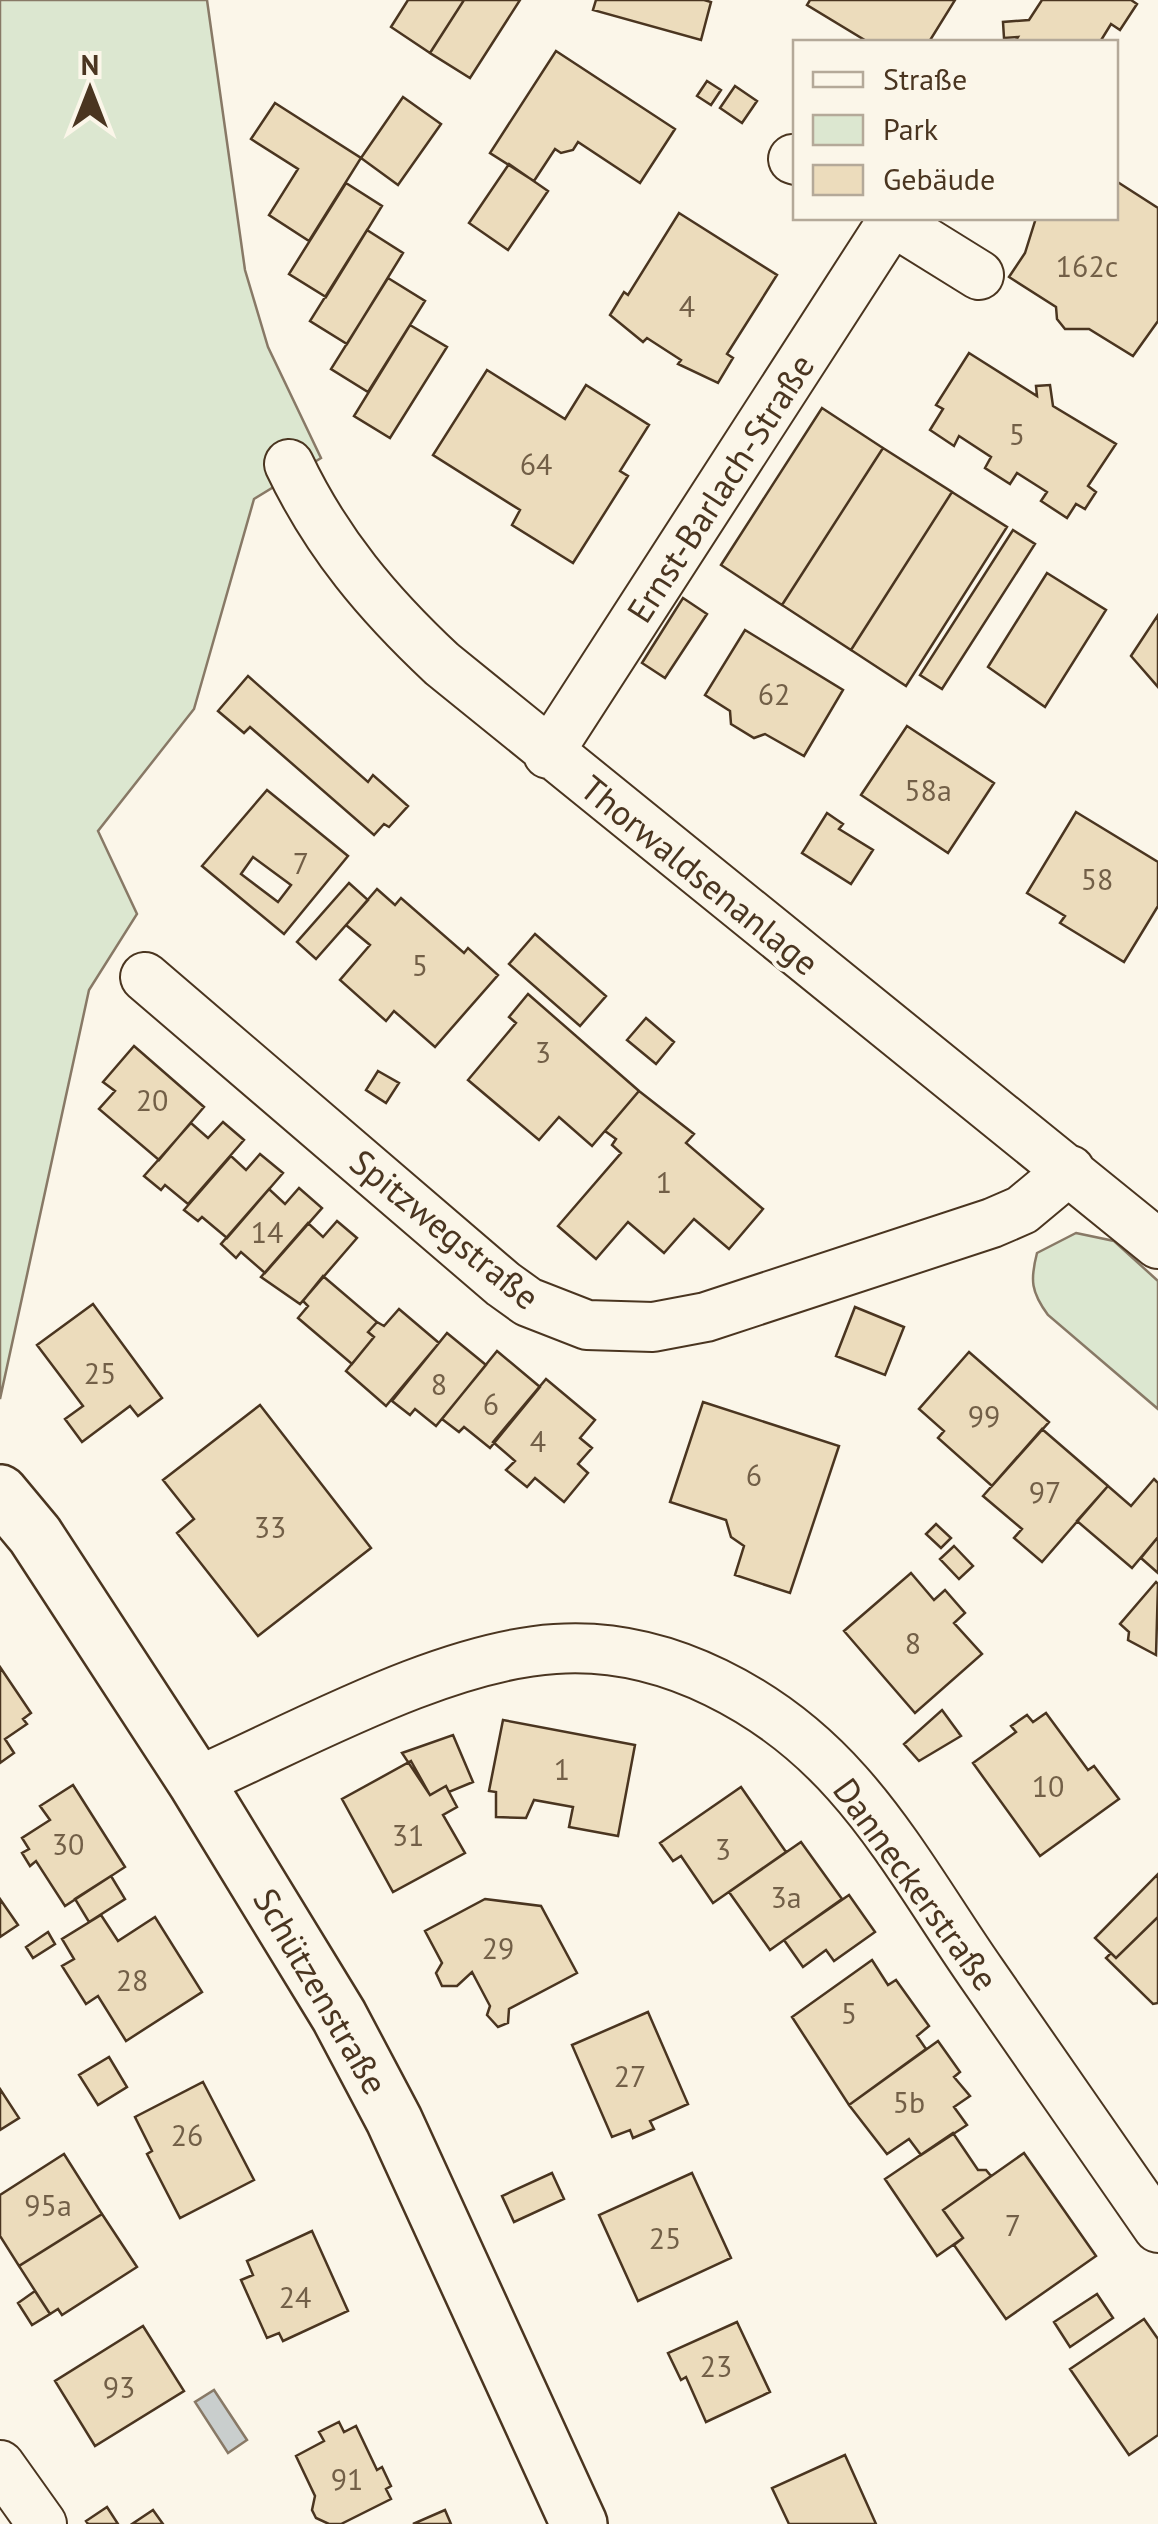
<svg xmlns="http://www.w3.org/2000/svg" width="1158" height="2524" viewBox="0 0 1158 2524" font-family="'PT Sans',sans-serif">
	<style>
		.green { fill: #dce7d0; stroke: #887966; stroke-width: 2.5 }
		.water { fill: #c9cecd; stroke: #887966; stroke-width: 2.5 }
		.building { fill: #ecdcbc; stroke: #4a3520; stroke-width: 2.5; fill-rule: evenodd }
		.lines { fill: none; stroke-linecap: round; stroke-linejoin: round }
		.street-casing { stroke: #4a3520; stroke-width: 52 }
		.primary-casing { stroke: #4a3520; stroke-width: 60 }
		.street { stroke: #fbf6e9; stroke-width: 48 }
		.primary { stroke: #fbf6e9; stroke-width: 55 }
		.labels { text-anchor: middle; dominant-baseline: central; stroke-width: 8; stroke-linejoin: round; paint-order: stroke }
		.number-label { font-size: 30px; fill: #725f47 }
		.street-label { font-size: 35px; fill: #4a3520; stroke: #fbf6e9 }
	</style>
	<rect width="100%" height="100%" fill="#fbf6e9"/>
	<path class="green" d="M0 0H207L245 270 268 347 321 458 254 499 194 709 98 831 137 914 89 990 0 1399Z
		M1076 1233 1114 1241 1158 1281V1409L1048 1315C1031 1292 1030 1280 1037 1253Z"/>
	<path class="water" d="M214 2390 247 2440 228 2453 195 2402Z"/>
	<path class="building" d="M408 0H464L430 53 391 27Z
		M464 0H520L470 78 430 53Z
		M596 0H704L711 2 701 40 593 10Z
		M810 0H955L929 42H868L807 5Z
		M1042 0H1131L1137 4 1120 30 1111 24 1100 42H1015L1018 37 1004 38 1003 22 1029 20Z
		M556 51 675 129 640 183 578 142 573 150 561 153 555 149 534 181 490 153Z
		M707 81 721 90 711 105 697 96Z
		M735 86 757 101 742 123 720 108Z
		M403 97 441 124 398 185 361 158Z
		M275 103 361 158 309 241 269 215 298 169 251 139Z
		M509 164 548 191 508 250 469 223Z
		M1116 181 1158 208V321L1133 356 1089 329H1065L1057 319 1056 307 1009 277 1025 253 1036 218H1116Z
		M346 183 382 206 326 297 289 274Z
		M679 213 777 275 727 354 733 358 718 383 678 364 681 360 647 338 643 342 610 315 624 292 628 295Z
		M367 230 403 253 347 344 310 321Z
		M388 278 425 301 368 392 331 369Z
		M410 325 447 347 390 438 354 416Z
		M969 353 1037 396 1036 386 1050 385 1053 406 1116 444 1088 486 1096 492 1085 509 1076 504 1067 518 1041 501 1047 492 1017 473 1010 484 985 468 991 457 959 436 954 446 930 430 943 409 936 405Z
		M487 370 565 419 586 385 649 425 620 471 628 476 573 563 512 525 520 510 433 455Z
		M822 408 883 448 782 605 721 565Z
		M883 448 952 492 851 650 782 605Z
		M952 492 1007 527 906 686 851 650Z
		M1013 530 1035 544 942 689 920 675Z
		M1047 573 1106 610 1045 707 988 667Z
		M683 598 707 614 665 678 642 663Z
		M1158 615V687L1131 656Z
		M745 630 843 690 804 756 765 734 754 738 731 724 730 711 705 695Z
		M248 676 368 782 373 775 408 806 389 827 384 824 374 835 250 727 244 733 218 711Z
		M907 726 994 783 948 853 861 795Z
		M267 790 348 856 284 934 202 866ZM253 857 291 885 278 902 241 874Z
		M1076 812 1158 862V906L1124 962 1060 923 1065 916 1027 893Z
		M827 813 843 824 839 829 873 850 851 884 802 853Z
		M349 883 368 900 316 959 297 942Z
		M377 889 395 905 401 898 464 953 468 948 498 975 435 1047 394 1011 386 1021 340 980 370 945 346 925Z
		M535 934 606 996 580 1026 509 964Z
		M528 994 639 1091 592 1146 559 1117 539 1140 468 1080 516 1023 509 1017Z
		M646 1018 674 1042 656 1064 627 1040Z
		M134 1046 204 1107 159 1160 99 1109 115 1091 103 1082Z
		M378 1071 399 1083 386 1103 366 1090Z
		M639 1091 694 1134 686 1143 763 1209 729 1249 694 1219 664 1253 628 1222 596 1259 558 1226 621 1153 612 1145 616 1139 605 1131Z
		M223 1122 244 1140 188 1204 165 1185 161 1190 144 1176 191 1123 208 1138Z
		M260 1154 283 1173 227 1238 202 1217 198 1221 184 1210 231 1156 246 1170Z
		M299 1188 322 1208 265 1273 241 1252 236 1258 221 1244 269 1189 285 1204Z
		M337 1221 357 1238 300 1304 261 1277 308 1223 323 1237Z
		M323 1276 377 1322 368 1332 374 1337 352 1364 298 1318 308 1306 303 1301Z
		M93 1304 162 1398 138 1416 130 1406 82 1442 65 1419 83 1406 37 1345Z
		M855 1307 904 1327 885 1375 836 1356Z
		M399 1309 439 1343 386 1406 346 1371 374 1337 368 1332 377 1322 384 1326Z
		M447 1333 486 1365 436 1426 415 1409 410 1415 392 1401Z
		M497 1351 540 1387 490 1448 464 1427 459 1432 442 1419Z
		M969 1352 1049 1422 992 1486 938 1438 944 1431 919 1409Z
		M546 1379 595 1420 580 1438 592 1448 578 1464 588 1473 564 1502 535 1478 527 1487 506 1470 515 1461 493 1442Z
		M703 1402 839 1446 790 1593 735 1575 744 1546 731 1537 726 1520 670 1502Z
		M260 1405 371 1548 258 1636 177 1533 194 1519 163 1480Z
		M1042 1429 1108 1486 1042 1562 1014 1538 1022 1529 983 1496Z
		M1154 1479 1158 1483V1537L1132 1568 1077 1521 1108 1486 1131 1506Z
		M936 1524 951 1538 941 1548 926 1534Z
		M1158 1537V1573L1141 1558Z
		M954 1546 973 1566 959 1579 940 1559Z
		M911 1573 934 1600 945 1590 965 1613 954 1623 982 1654 915 1713 844 1631Z
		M1156 1582 1158 1584 1156 1655 1128 1640 1129 1632 1120 1624Z
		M0 1667 31 1713 23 1719 27 1724 5 1739 14 1753 0 1763Z
		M942 1710 961 1736 919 1761 904 1744Z
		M1046 1713 1088 1770 1094 1766 1119 1799 1040 1856 973 1763 1016 1732 1011 1726 1027 1715 1033 1722Z
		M503 1720 635 1745 618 1836 569 1827 573 1807 534 1800 526 1818 496 1817V1792L489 1791Z
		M453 1735 473 1782 449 1792 446 1786 430 1795 402 1753Z
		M411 1761 430 1795 446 1786 449 1792 457 1807 443 1815 465 1853 393 1892 342 1799Z
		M73 1785 125 1867 65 1906 36 1861 30 1866 22 1853 29 1849 22 1838 50 1820 40 1806Z
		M741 1787 786 1852 713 1903 681 1856 673 1861 660 1843Z
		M801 1842 842 1899 770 1950 729 1892Z
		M1158 1874V1917L1116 1958 1095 1938Z
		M111 1876 125 1899 89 1922 75 1899Z
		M849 1895 875 1932 834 1961 826 1950 803 1967 784 1940Z
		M0 1899 18 1925 0 1937Z
		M485 1899 541 1906 577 1973 509 2009 508 2023 498 2027 487 2015 490 2006 472 1972 457 1986H442L436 1973 442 1963 425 1931Z
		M101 1915 118 1941 155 1917 202 1992 126 2041 98 1996 86 2004 62 1966 74 1959 62 1939Z
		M1158 1917V2003L1153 2004 1106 1958 1111 1953 1116 1958Z
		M48 1932 55 1944 33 1958 26 1947Z
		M872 1960 888 1985 896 1980 929 2026 917 2036 926 2049 849 2105 792 2017Z
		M648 2012 688 2104 650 2121 654 2129 633 2138 630 2130 612 2137 572 2045Z
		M938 2041 960 2072 954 2077 970 2096 954 2107 967 2125 921 2155 909 2139 887 2154 849 2105Z
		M109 2057 127 2087 98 2105 79 2075Z
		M203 2082 254 2180 180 2218 147 2154 152 2151 135 2117Z
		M0 2089 19 2118 0 2130Z
		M953 2133 978 2170H986L991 2176 943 2210 963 2238 937 2256 885 2179Z
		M1024 2153 1096 2256 1006 2319 954 2245 963 2238 943 2210Z
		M64 2154 102 2214 19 2266 0 2236V2195Z
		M552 2173 564 2199 514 2222 502 2196Z
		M692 2173 731 2258 638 2301 599 2215Z
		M102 2214 137 2267 62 2315 58 2309 50 2314 19 2266Z
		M312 2231 348 2311 283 2341 279 2333 267 2338 241 2280 253 2275 247 2261Z
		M35 2291 50 2314 32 2325 18 2303Z
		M1097 2294 1113 2318 1070 2347 1054 2322Z
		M1144 2319 1158 2339V2435L1129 2455 1070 2369Z
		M737 2322 770 2392 706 2422 686 2377 681 2380 668 2353Z
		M143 2326 184 2391 95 2446 55 2381Z
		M339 2422 344 2432 356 2426 377 2470 382 2467 391 2486 386 2489 391 2499 341 2524H329L316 2518 312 2510 315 2496 296 2456 324 2441 319 2432Z
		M845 2455 876 2524H789L772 2488Z
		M107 2507 118 2524H88L86 2521Z
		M153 2510 163 2524H132Z
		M445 2510 451 2524H413Z"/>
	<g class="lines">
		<defs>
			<path id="street" d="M793 159 796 160
				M892 221 979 275
				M289 464C327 544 378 604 442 664L1158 1244
				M548 754 892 221 887 218
				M145 977 503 1284 528 1302 587 1325 653 1327 706 1317 992 1223 1022 1210 1070 1170
				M196 1782C300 1736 442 1656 555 1649 666 1641 775 1702 847 1783 898 1840 938 1911 982 1974 1041 2059 1099 2143 1158 2228
				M0 2465 42 2524"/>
			<path id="primary" d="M0 1493 35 1535 196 1782 339 2016 394 2120 579 2524"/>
		</defs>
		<use href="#street" class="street-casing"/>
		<use href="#primary" class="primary-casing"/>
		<use href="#street" class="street"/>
		<use href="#primary" class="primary"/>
	</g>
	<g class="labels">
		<g class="number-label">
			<text x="1087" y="265">162c</text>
			<text x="687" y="305">4</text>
			<text x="1017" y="433">5</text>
			<text x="536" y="463">64</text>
			<text x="774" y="693">62</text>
			<text x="928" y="789">58a</text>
			<text x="301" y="862">7</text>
			<text x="1097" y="878">58</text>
			<text x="420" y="964">5</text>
			<text x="543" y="1051">3</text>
			<text x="152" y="1099">20</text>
			<text x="664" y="1181">1</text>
			<text x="267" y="1231">14</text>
			<text x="100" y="1372">25</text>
			<text x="439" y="1383">8</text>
			<text x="491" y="1403">6</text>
			<text x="984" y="1415">99</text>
			<text x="538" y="1440">4</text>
			<text x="754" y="1474">6</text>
			<text x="1045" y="1491">97</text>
			<text x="270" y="1526">33</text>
			<text x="913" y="1642">8</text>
			<text x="562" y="1768">1</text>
			<text x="1048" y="1785">10</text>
			<text x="408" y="1834">31</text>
			<text x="68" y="1843">30</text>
			<text x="723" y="1848">3</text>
			<text x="786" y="1896">3a</text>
			<text x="498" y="1947">29</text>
			<text x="132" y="1979">28</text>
			<text x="849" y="2012">5</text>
			<text x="630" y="2075">27</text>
			<text x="909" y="2101">5b</text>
			<text x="187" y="2134">26</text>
			<text x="48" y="2204">95a</text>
			<text x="1013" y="2224">7</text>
			<text x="665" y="2237">25</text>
			<text x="295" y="2296">24</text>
			<text x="716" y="2365">23</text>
			<text x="119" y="2386">93</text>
			<text x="347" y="2478">91</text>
		</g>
		<g class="street-label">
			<text transform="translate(720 488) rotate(-57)">Ernst-Barlach-Straße</text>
			<text transform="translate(700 875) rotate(39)">Thorwaldsenanlage</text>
			<text transform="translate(445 1229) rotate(39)">Spitzwegstraße</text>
			<text transform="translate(916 1884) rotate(54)">Danneckerstraße</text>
			<text transform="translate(321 1991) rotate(60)">Schützenstraße</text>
		</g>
	</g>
	<rect x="793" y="40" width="325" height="180" fill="#fbf6e9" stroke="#b4a999" stroke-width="2.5"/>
	<rect x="813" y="72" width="50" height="15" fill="#fbf6e9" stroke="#b4a999" stroke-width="2.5"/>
	<text x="883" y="90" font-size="30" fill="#4a3520">Straße</text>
	<rect x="813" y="115" width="50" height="30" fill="#dce7d0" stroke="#b4a999" stroke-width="2.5"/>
	<text x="883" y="140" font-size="30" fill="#4a3520">Park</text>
	<rect x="813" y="165" width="50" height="30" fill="#ecdcbc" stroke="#b4a999" stroke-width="2.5"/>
	<text x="883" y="190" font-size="30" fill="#4a3520">Gebäude</text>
	<g transform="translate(90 90)" stroke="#fbf6e9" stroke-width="8" paint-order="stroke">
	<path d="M0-8L18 38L0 25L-18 38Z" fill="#4a3520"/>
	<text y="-15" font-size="28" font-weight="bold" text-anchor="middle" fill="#4a3520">N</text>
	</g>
</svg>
